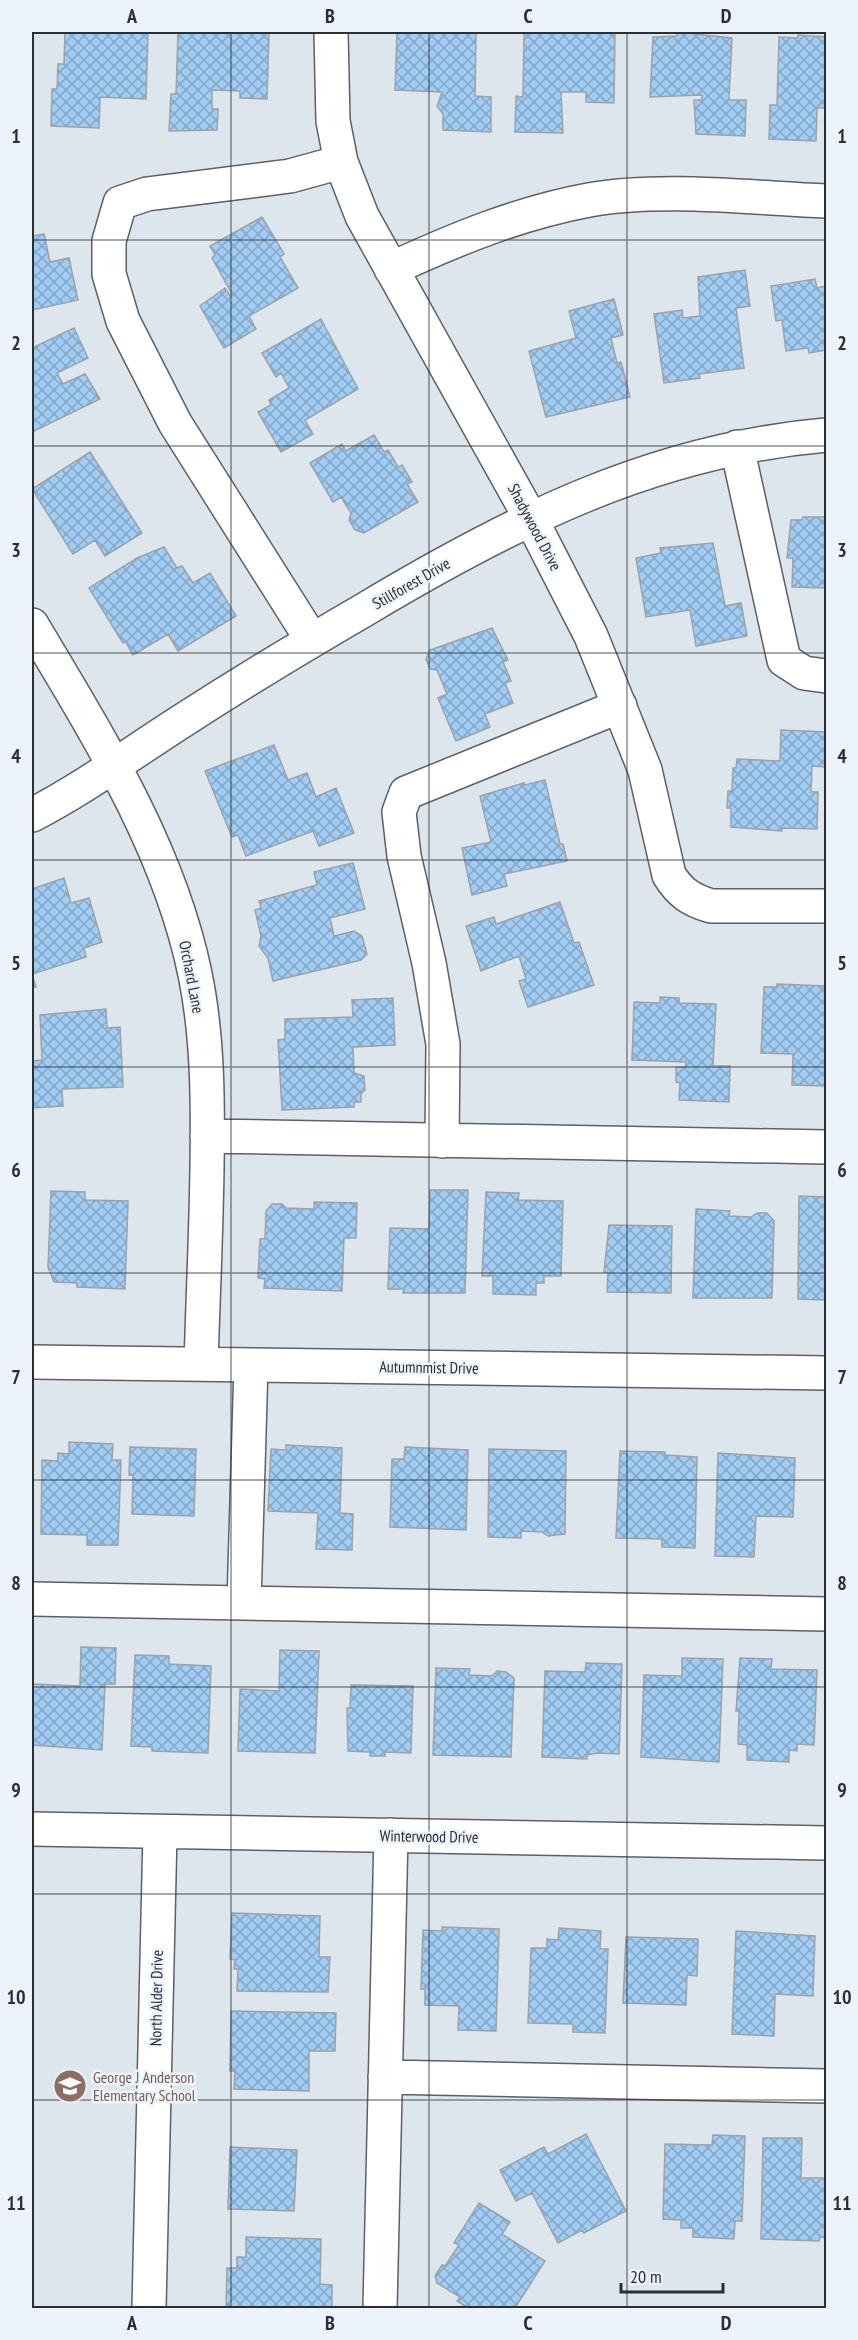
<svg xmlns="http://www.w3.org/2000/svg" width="858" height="2340" viewBox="0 0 858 2340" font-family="'PT Sans Narrow',sans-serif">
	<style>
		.building { fill: url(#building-cross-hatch); stroke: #9ba2a9; stroke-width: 1.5 }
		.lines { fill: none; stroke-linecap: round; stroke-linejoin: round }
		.minor-casing { stroke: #5a6167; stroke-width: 36 }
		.minor { stroke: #fff; stroke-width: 33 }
		.grid { fill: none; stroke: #2c2f32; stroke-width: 1.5; stroke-opacity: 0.55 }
		.labels { text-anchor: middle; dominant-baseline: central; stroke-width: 5; stroke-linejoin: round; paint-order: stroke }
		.street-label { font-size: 16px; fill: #2c2f32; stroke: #ecf3fa }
		.education-label { font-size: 16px; fill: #785e54; stroke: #ecf3fa; text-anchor: start }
		.neatline { fill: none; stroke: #2c2f32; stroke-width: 2 }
		.grid-label { font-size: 20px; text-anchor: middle; font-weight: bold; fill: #2c2f32 }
	</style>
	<defs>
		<pattern id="building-cross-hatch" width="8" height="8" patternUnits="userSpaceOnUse" patternTransform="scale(1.5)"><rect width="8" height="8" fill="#a1ccf3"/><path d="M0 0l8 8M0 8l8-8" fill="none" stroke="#83a6c5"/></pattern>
	</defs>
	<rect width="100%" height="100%" fill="#dee6ed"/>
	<path class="building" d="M65 32H148L146 99 100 97 99 128 51 126 52 89H57L58 64H64Z
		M178 32H269L267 99 240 98V91L212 90V109H218L217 130 169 131 171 94H176Z
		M397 32H476L475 96 491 97V132L443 130V114L437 106 442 92 395 90Z
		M524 32 615 33 614 103 586 102V92H561L563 133 515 132 516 96 523 97Z
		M677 32 732 38 729 100H746L745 136 696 134 694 100H702V95L650 97 653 37 677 36Z
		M798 35 826 37V108H817L816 141 769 139 770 105H777L779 37 798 38Z
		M262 217 284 254 280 257 298 288 249 316 256 329 224 348 200 306 225 288 230 296 232 294 212 258 215 255 210 246Z
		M44 234 50 262 69 258 78 300 32 310V236Z
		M745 270 750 306 736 308 744 368 699 374 700 378 664 383 654 314 682 310 683 318 700 316 698 277Z
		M815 279 817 288 826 286V350L809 353 808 348 786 351 782 320 776 321 771 286Z
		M614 299 623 335 611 338 617 363 621 362 630 397 546 417 529 351 576 338 569 311Z
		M321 319 358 389 305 420 313 434 281 452 258 412 271 405 269 400 289 388 281 373 276 377 262 353Z
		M74 328 88 358 57 373 63 384 85 374 100 399 32 432V348Z
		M374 435 384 452 388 450 398 467 402 465 412 482 407 484 418 502 364 533 355 530 349 520 351 513 341 497 333 502 310 463 342 444 346 451Z
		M90 452 142 533 105 556 95 540 73 554 32 489Z
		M803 517H826V588L792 587 793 558H787L791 520H802Z
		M713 543 725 606 741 603 747 636 696 646 690 610 646 617 636 558 661 553 660 548Z
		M164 547 177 568 182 566 193 583 210 573 236 616 178 651 168 634 133 655 125 641 123 643 89 588 137 558Z
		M492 628 508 660 503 662 511 681 505 683 513 703 485 714 490 727 456 741 438 698 447 694 437 670 430 669 426 659 430 650Z
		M781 730 826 732V767L812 766 811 792H818L817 829 782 828V831L731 827V808H727L728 791H732L733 768H736L737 759 780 761Z
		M274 745 288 780 307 773 316 797 336 788 354 833 319 846 313 831 246 856 238 835 232 837 205 771Z
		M545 780 560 844H563L567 861 504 874 507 886 472 895 462 848 491 842 480 796 524 783 525 785Z
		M353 863 365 909 330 918 334 936 354 931 362 936 367 954 361 960 273 981 268 958 259 946 261 936 255 910 261 908 259 901 317 885 314 872Z
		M64 878 71 903 89 898 102 942 84 948 86 957 32 974 36 987 32 988V889Z
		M560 902 574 943 579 942 594 985 528 1007 519 981 526 979 519 956 481 971 466 926 494 917 496 924Z
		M777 984 826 986V1086L792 1085 793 1054 761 1053 764 987H777Z
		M660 997 679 998V1003L716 1004 713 1066H730L729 1102 679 1100 680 1083 676 1082V1067H686V1062L632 1060 634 1002 660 1003Z
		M393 998 395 1045 353 1047 354 1073 364 1076 365 1090 361 1094V1102H354V1107L282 1110 278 1040 285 1039V1019L353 1017 352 1000Z
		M106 1009 107 1028 120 1027 123 1087 62 1089 63 1106 32 1108V1061L42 1060 40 1015Z
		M430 1190H468L465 1293H403L404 1289H388L390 1228 429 1229Z
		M51 1191 85 1192V1200L128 1201 125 1289 77 1287V1283L54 1282 48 1267Z
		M486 1192 519 1193 518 1200 563 1201 561 1276H544V1283H536V1295L493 1294V1276H482Z
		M799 1196 826 1197V1300L798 1299Z
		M314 1202 357 1203 356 1238H344L342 1291 264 1288 265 1279 258 1278 260 1239H265L266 1211 272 1204H282L286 1208 314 1209Z
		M696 1209 730 1211 729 1216 751 1217 757 1213H767L774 1221 772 1298H693Z
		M609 1225 672 1226 671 1293 607 1292 608 1272H604Z
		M69 1442 113 1444 112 1460H121L118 1545H87V1535L41 1534 42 1460 58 1461V1453L69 1454Z
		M286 1445 342 1448 340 1513 353 1514 352 1550 316 1549 318 1513 268 1511 271 1449 286 1450Z
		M130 1447 196 1449 194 1516 132 1514 133 1475H129Z
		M405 1447 468 1450 466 1530 390 1527 392 1459H404Z
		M489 1449 566 1451 565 1534 548 1536 542 1532 521 1531V1538L488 1537Z
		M620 1451 665 1452V1455L697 1457 695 1548 662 1547V1539L616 1538Z
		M718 1453 795 1458 793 1517 756 1516 754 1557 715 1556Z
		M81 1647 116 1648 115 1684H105L102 1750 32 1745V1684L80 1686Z
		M280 1650 319 1651 315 1753 238 1751 240 1689 279 1691Z
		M135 1655 169 1656V1664L211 1666 208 1753 152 1751V1747L131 1746Z
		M682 1658 723 1659 719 1762 641 1757 644 1675 682 1676Z
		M740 1658 772 1659 771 1669 817 1670 814 1745 797 1744V1751L789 1750V1762L747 1760V1745L738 1744 739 1711H736Z
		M586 1663 622 1664 619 1754 597 1753 587 1755V1759L542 1757 545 1671 585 1672Z
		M436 1668 470 1669 469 1675 492 1676 497 1671 506 1672 514 1678 511 1757 433 1755Z
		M351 1685 413 1686 411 1753 385 1752V1756H370V1752L348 1751 347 1708H350Z
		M232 1913 320 1916 319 1957H330L328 1992 237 1991 238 1969H234L235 1960 230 1959Z
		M442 1927 499 1929 496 2031 458 2030 459 2006 425 2005V1989H421L423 1930 442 1931Z
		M559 1928 601 1931 600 1949H608L605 2033 573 2032V2024L528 2023 531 1948H547V1939L558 1940Z
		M736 1931 815 1936 813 1996 775 1994 774 2036 732 2034Z
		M626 1937 698 1939 697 1976 687 1975 686 2005 623 2003Z
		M231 2011 336 2013 335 2051H309V2091L234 2089 235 2071H230Z
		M586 2134 626 2211 584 2233 582 2230 558 2243 532 2193 516 2201 500 2170 544 2147 548 2154Z
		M713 2135 745 2136 742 2221H735L734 2239 693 2237V2228H681V2220L663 2219 665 2144 712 2145Z
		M763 2138H802L801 2178H826V2238L820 2237 819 2241 761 2239Z
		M230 2147 297 2150 294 2211 228 2209Z
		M479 2203 510 2222 502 2234 545 2261 515 2308H468L457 2301 460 2297 437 2283 435 2276 442 2265 445 2266 459 2245 454 2243Z
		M246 2237 321 2239 320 2284 332 2285V2308H226L227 2268H237V2257H246Z"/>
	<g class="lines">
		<defs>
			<path id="minor" d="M331 32 333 121 341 162 362 216 531 519 591 636 645 770 669 875C680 893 691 900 711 906H826
				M391 269C456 239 519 213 589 200 662 187 752 198 826 201
				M737 447 784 660 804 673 826 676
				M32 625C97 734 169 848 195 974 208 1037 208 1104 207 1169 206 1234 203 1299 201 1364
				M312 640 175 423 123 321 109 274V241L120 203 147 194 290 176 341 162
				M32 815C84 788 132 753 182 721 241 683 302 646 364 610 511 522 653 450 826 435
				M207 1136 826 1147
				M442 1141 443 1044 429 963 404 856 399 812 406 793 620 706
				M32 1362 826 1373
				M32 1599 826 1614
				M244 1603 251 1365
				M32 1829 826 1843
				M385 2077 826 2086
				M149 2308 160 1832
				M380 2308 391 1835"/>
		</defs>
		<use href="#minor" class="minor-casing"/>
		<use href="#minor" class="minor"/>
	</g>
	<path class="grid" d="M231 32V2308M429 32V2308M627 32V2308M32 240H826M32 446H826M32 653H826M32 860H826M32 1067H826M32 1273H826M32 1480H826M32 1687H826M32 1894H826M32 2100H826"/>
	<defs>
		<symbol id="school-disc" viewBox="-11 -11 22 22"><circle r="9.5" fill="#8d6e63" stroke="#ecf3fa"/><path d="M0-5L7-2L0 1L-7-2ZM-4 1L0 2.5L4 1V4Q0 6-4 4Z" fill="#fff"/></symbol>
	</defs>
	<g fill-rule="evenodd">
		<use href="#school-disc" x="51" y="2067" width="38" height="38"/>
	</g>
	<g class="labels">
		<g class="street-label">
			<text transform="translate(535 527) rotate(62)">Shadywood Drive</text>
			<text transform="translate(411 583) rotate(-30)">Stillforest Drive</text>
			<text transform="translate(192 977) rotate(79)">Orchard Lane</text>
			<text transform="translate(429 1367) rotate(1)">Autumnmist Drive</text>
			<text transform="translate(429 1836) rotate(1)">Winterwood Drive</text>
			<text transform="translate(156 1998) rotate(-89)">North Alder Drive</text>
		</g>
		<g class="education-label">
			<text x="93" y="2077">George J Anderson<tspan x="93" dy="18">Elementary School</tspan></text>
		</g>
	</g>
	<rect width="858" height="2340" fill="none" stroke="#ecf3fa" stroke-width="66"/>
	<path d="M621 2283v9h102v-9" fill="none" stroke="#2c2f32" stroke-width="3"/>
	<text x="630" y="2283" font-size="18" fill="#2c2f32" stroke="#ecf3fa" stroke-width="4.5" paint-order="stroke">20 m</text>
	<rect x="33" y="33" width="792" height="2274" class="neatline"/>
	<g class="grid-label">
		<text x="132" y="23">A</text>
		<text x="330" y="23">B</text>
		<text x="528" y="23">C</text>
		<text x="726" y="23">D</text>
		<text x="16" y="143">1</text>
		<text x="842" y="143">1</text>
		<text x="16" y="350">2</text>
		<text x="842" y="350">2</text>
		<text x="16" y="557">3</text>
		<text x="842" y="557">3</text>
		<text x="16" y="763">4</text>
		<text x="842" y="763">4</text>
		<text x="16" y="970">5</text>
		<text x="842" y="970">5</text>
		<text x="16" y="1177">6</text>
		<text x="842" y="1177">6</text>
		<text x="16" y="1384">7</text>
		<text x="842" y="1384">7</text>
		<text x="16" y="1590">8</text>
		<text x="842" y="1590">8</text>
		<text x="16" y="1797">9</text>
		<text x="842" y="1797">9</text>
		<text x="16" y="2004">10</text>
		<text x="842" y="2004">10</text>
		<text x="16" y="2210">11</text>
		<text x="842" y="2210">11</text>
		<text x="132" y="2330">A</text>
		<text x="330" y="2330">B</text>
		<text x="528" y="2330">C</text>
		<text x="726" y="2330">D</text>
	</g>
</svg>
